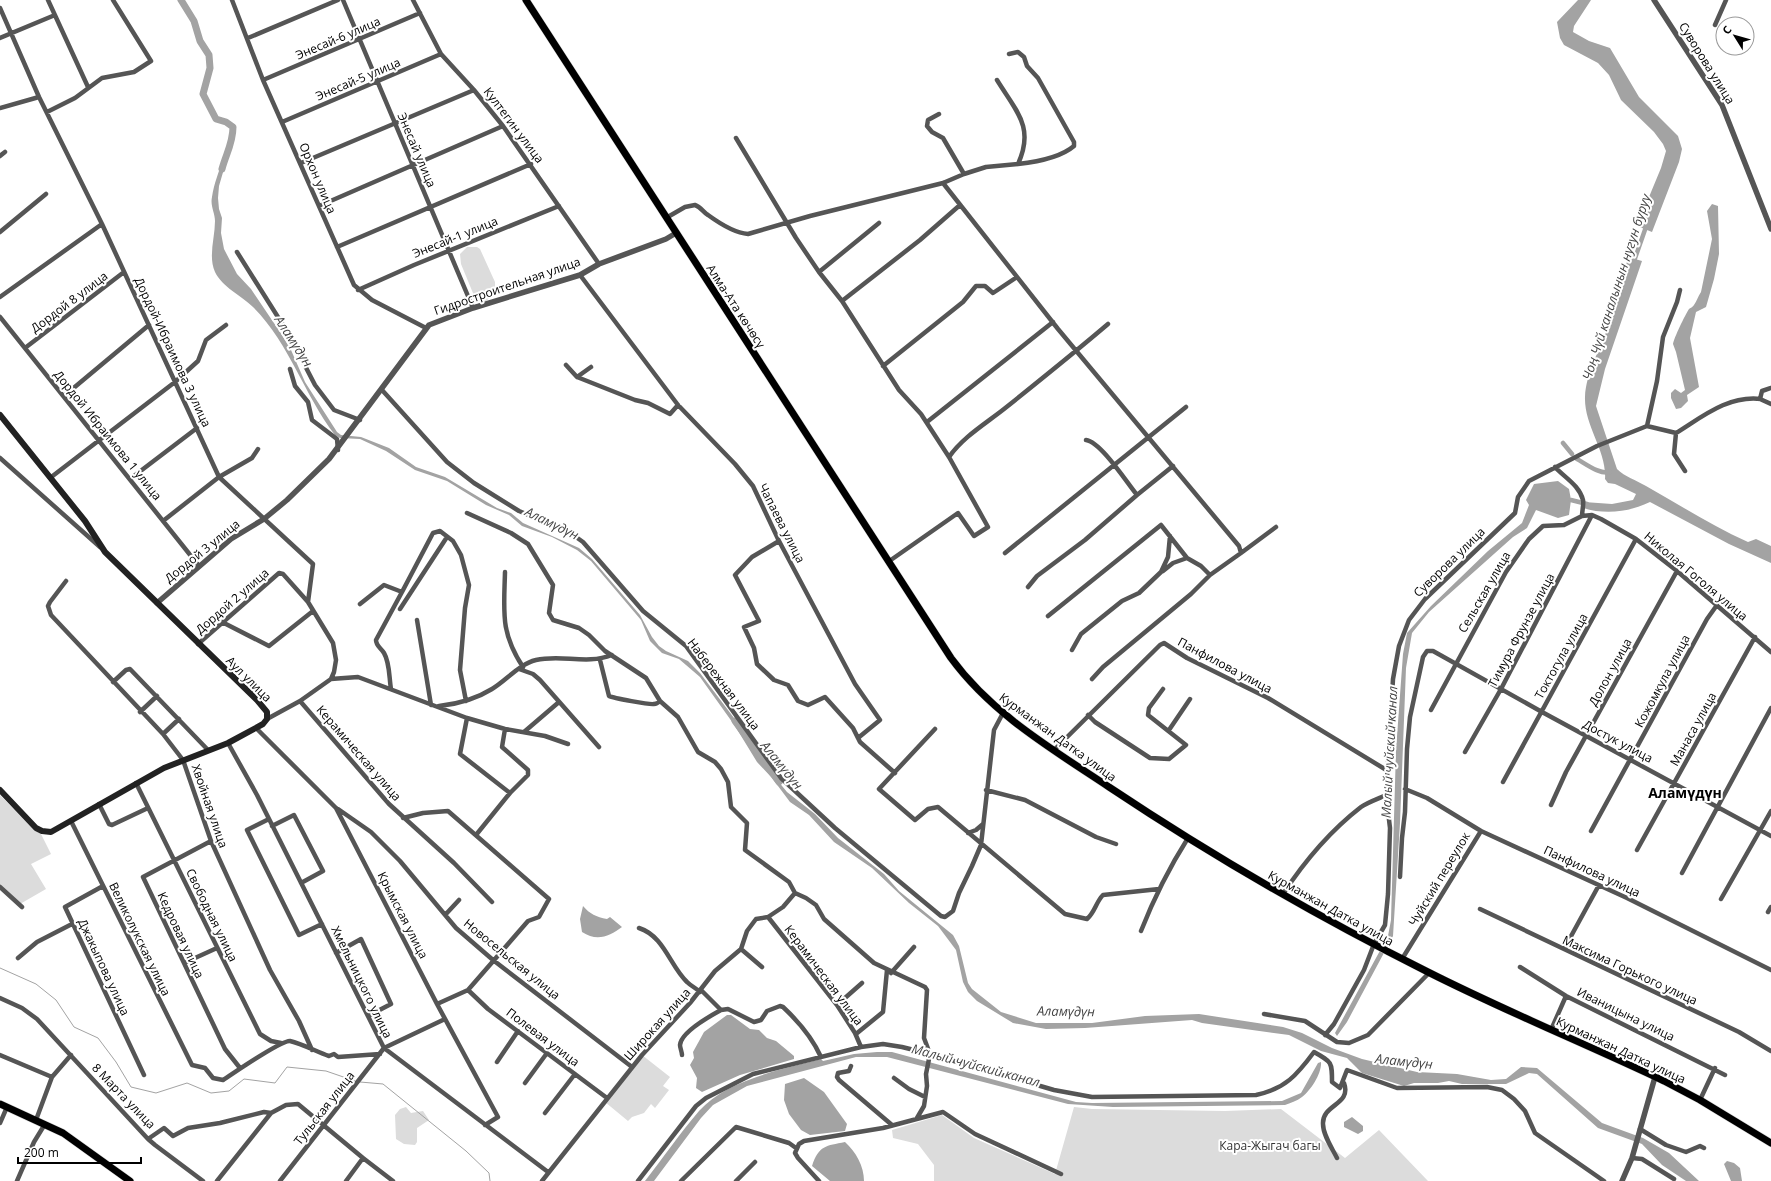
<svg xmlns="http://www.w3.org/2000/svg" width="1771" height="1181" viewBox="0 0 1771 1181" font-family="'Open Sans',sans-serif">
	<style>
		.green { fill: #dcdcdc }
		.water { fill: #a3a3a3 }
		.lines { fill: none; stroke-linecap: round; stroke-linejoin: round }
		.stream { stroke: #a3a3a3; stroke-width: 1 }
		.canal { stroke: #a3a3a3; stroke-width: 4.5 }
		.river { stroke: #a3a3a3; stroke-width: 7 }
		.primary-casing { stroke: #dbdbdb; stroke-width: 8 }
		.minor { stroke: #555; stroke-width: 4.5 }
		.tertiary { stroke: #555; stroke-width: 5.5 }
		.secondary { stroke: #222; stroke-width: 6 }
		.primary { stroke: #000; stroke-width: 7 }
		.labels { text-anchor: middle; dominant-baseline: central; stroke-width: 4; stroke-linejoin: round; paint-order: stroke }
		.street-label { font-size: 12px; fill: #000; stroke: #fff }
		.park-label { font-size: 12px; fill: #333; stroke: #fff }
		.water-label { font-size: 13px; font-style: italic; fill: #444; stroke: #fff }
		.quarter-label { font-size: 14px; font-weight: bold; fill: #000; stroke: #fff }
	</style>
	<rect width="100%" height="100%" fill="#fff"/>
	<path class="green" d="M467 247H477L480 249 495 282V293L486 301 475 298 461 264 460 254Z
		M0 795 33 829 41 834 51 854 31 864 46 889 20 904 0 886Z
		M642 1055 670 1077 663 1086 669 1090 655 1108 651 1104 644 1113 632 1117 628 1121 605 1102Z
		M406 1107 411 1113 423 1111 429 1120 417 1128V1142L415 1145 404 1144 396 1139 395 1115 400 1109Z
		M1074 1107 1092 1109 1225 1111 1281 1109 1345 1158 1379 1130 1428 1181H934V1165L918 1144 893 1138 892 1130 942 1115 974 1138 1055 1174Z"/>
	<path class="water" d="M1578 0H1591L1574 26 1573 32 1589 41 1610 48 1639 97 1678 136 1682 149 1679 162 1652 232 1637 226 1661 168 1666 151 1663 144 1654 132 1621 100 1609 75 1598 63 1564 45 1560 38 1557 22Z
		M223 159 226 162 219 186 218 198 219 209 222 218 221 233 224 249 237 274 251 289 280 332 291 350 305 382 337 432 341 435 361 437 389 448 416 467 445 477 497 508 511 513 523 523 579 548 592 559 640 615 652 637 659 646 666 651 688 661 700 673 737 722 750 747 787 792 815 814 838 838 884 874 899 891 953 935 959 946 968 983 972 989 1001 1012 1036 1023H1092L1145 1016 1199 1014 1283 1027 1302 1033 1332 1048 1362 1059 1417 1072 1457 1074 1491 1080 1506 1079 1521 1067 1537 1068 1602 1123 1643 1138 1669 1153 1699 1181H1686L1662 1165 1642 1144 1598 1128 1537 1074 1529 1073 1506 1084H1462L1449 1081 1438 1083H1414L1404 1086 1362 1073 1347 1058 1321 1051 1289 1035 1202 1023 1192 1020 1085 1028 1046 1029 1013 1023 977 1001 968 992 963 982 956 950 938 926 909 903 872 868 834 842 809 815 790 802 772 778 757 762 735 726 700 677 679 659 662 653 650 641 641 620 591 561 577 550 552 537 522 526 509 515 486 505 447 481 415 470 386 451 360 439 340 438 335 435C304 395 290 344 253 307 242 296 222 287 215 272 208 256 215 238 215 221 215 213 210 206 212 197 214 183 219 172 223 159Z
		M1712 204 1718 206 1719 254 1714 279 1706 307 1696 312 1690 338 1699 387 1687 395 1688 401 1681 408 1676 409 1671 398V393L1675 389 1681 393 1685 390 1676 352 1673 344C1674 338 1685 315 1689 309 1690 308 1693 307 1694 305 1697 301 1698 296 1701 292L1712 239 1707 211Z
		M1628 257 1642 261 1605 369 1596 406 1617 469C1625 477 1636 480 1646 486 1680 505 1712 526 1748 542L1756 539 1771 546V563L1729 544 1650 502C1629 512 1606 515 1583 508L1584 502 1612 504 1633 500 1636 494 1615 484 1608 483 1605 479C1607 451 1584 426 1585 397 1586 372 1601 348 1609 324 1616 303 1623 279 1628 257Z
		M1558 481 1569 489 1571 500 1569 515 1558 518 1536 510 1527 528 1513 537 1429 612 1412 633 1406 668 1400 823 1393 936 1347 1022 1337 1036 1335 1033 1388 936 1391 920 1396 750 1403 654 1407 633 1431 606 1488 551 1522 523 1529 505 1526 500 1534 484Z
		M583 906C590 914 596 917 607 919L610 917 622 927C610 936 597 942 582 932L580 919Z
		M727 1015H731L750 1029 759 1030 767 1038 776 1041 794 1056V1059L740 1075 702 1092 696 1088 697 1078 690 1065 694 1058 693 1052 704 1032Z
		M877 1052H892L1076 1102 1092 1103 1282 1101 1301 1093 1318 1063 1321 1062C1322 1073 1311 1090 1302 1097 1297 1101 1290 1103 1285 1105L1113 1107 1068 1104 887 1057H856L747 1086 713 1105 701 1118 654 1181H645C663 1158 680 1133 699 1111 726 1080 783 1069 821 1059L823 1061 854 1054Z
		M804 1078 824 1092 847 1124 845 1131 810 1135 801 1130 789 1114 784 1100 785 1084Z
		M1352 1117 1363 1126V1131L1358 1134 1344 1127V1122Z
		M845 1142C856 1152 864 1166 864 1181H830L812 1166C819 1145 826 1146 845 1142Z
		M1727 1161 1734 1163 1740 1168 1742 1181H1731L1724 1164Z"/>
	<g class="lines">
		<path class="stream" d="M0 968 36 984 56 1000 74 1027 98 1038 116 1062 131 1087 156 1093 187 1083 211 1093 229 1091 244 1079 275 1083 287 1067 326 1071 355 1081
			M360 1082 383 1084 466 1151 489 1173 490 1181"/>
		<path class="canal" d="M1633 264 1647 224
			M1563 443 1572 454
			M1577 459C1586 464 1600 475 1610 472
			M1571 500 1587 504"/>
		<path class="river" d="M181 0 194 21 200 41 209 55 210 68 203 94 216 119 226 122 233 127C233 143 226 154 222 169
			M735 721 779 782"/>
		<defs>
			<path id="primary" d="M526 0 951 658C992 714 1052 749 1109 787 1211 855 1318 917 1428 972 1505 1011 1586 1044 1664 1081L1700 1100 1771 1143
				M0 1104 63 1133 130 1181"/>
		</defs>
		<use href="#primary" class="primary-casing"/>
		<path class="minor" d="M48 0 88 87
			M232 0 263 80 354 285 372 300 426 328
			M343 0 473 308
			M413 0 441 54 474 90 503 126 599 264
			M0 8 39 97 102 224 219 477 313 564 308 602 333 643 336 660 334 672 331 679
			M1715 25 1726 0
			M0 38 55 15
			M248 38 338 0
			M263 80 420 13
			M997 80C1016 111 1035 127 1018 164 1036 162 1060 158 1074 146V142L1038 78 1027 66 1024 57 1018 52 1009 54
			M0 108 39 97
			M47 112 75 98 102 78 134 72 151 61 113 0
			M939 114 928 120 927 126 932 132 943 138 964 174 986 167 1018 164
			M282 122 441 54
			M736 138 796 238 819 272 879 223
			M0 156 5 152
			M301 163 474 90
			M943 183 1058 329 1239 546 1241 553 1276 527
			M319 206 503 126
			M666 218 685 207 695 205C701 207 703 212 708 215 719 223 734 233 748 234L810 216 943 183 964 174
			M0 232 46 194
			M337 247 531 164
			M237 252 288 333 315 385 334 410 360 420
			M819 272 842 301 920 240 960 205
			M580 275 678 405 735 464 753 486 779 541 855 684 880 720 858 738
			M358 290 414 265 559 206
			M0 297 102 224
			M842 301 899 390 921 414 949 457 988 527 974 536 958 513 888 562
			M0 317 199 566
			M25 348 124 272
			M566 365 577 377 635 400 648 403 670 414 678 405
			M883 366 963 302 976 286H985L993 293 1017 277
			M290 369 295 386 308 402 312 420 337 439 338 450
			M577 377 591 367
			M1771 388 1762 391 1760 399 1771 404
			M382 390 447 462 474 483 519 511 569 532 583 542 643 611 686 646 781 778 835 828 941 916 945 917 953 911 959 893 972 866 981 845 994 730 1003 713
			M64 396 149 325
			M927 422 1053 322
			M1647 426 1657 381 1663 337 1677 302 1680 290
			M1676 433 1674 454 1685 471
			M1086 440C1101 442 1127 483 1137 495L1173 466
			M949 457C963 437 985 424 1004 409 1039 381 1074 353 1108 324
			M0 458 100 547
			M1555 467C1565 478 1579 485 1583 500 1584 504 1582 511 1582 516
			M50 478 175 382 198 361 206 340 226 325
			M130 479 197 428
			M467 513 511 533 528 544 553 585 549 613 553 620 579 628 589 635 605 651 646 678 660 701 678 717 698 752 715 762 721 769 728 782 731 807 747 823 745 850 789 882 795 893 806 898 816 905 824 919 874 963 925 987 927 990 924 1038 930 1054 926 1074 927 1086 924 1106 917 1118
			M163 521 219 477 252 458 258 449
			M779 541 752 557 735 575 759 621 744 627 754 648 757 664 774 680 788 685 798 701 808 705 825 697 853 728 860 742 895 773
			M1005 553 1186 407
			M1163 571 1173 563 1187 558
			M505 572C504 612 500 632 523 667
			M1210 575 1241 553
			M66 581 50 602 48 606 51 615 163 734 183 760 211 841 270 970 299 1021 312 1050
			M1028 587 1037 576 1085 540 1137 495
			M360 604 384 585 402 592 433 533 440 531 453 541 461 555 469 585 465 608 460 670 466 701
			M400 609 447 537
			M1048 616 1161 525 1187 558 1201 566 1210 575 1191 594 1103 667 1092 679
			M417 620 431 705
			M222 622 269 646 313 611
			M198 644 279 573 283 574 308 602
			M1072 650 1081 634 1122 601 1139 593 1161 572 1168 557 1170 536
			M600 660 609 696C613 698 650 705 654 704 656 704 659 702 660 701
			M519 669 533 674 540 680 599 747
			M113 682 126 670 130 669 208 750
			M391 689C389 678 390 663 384 653 381 648 376 646 376 640L402 592
			M300 701 389 804 454 863 492 902
			M439 706C458 704 476 699 492 689 506 681 519 664 536 660 562 654 586 665 612 655
			M1431 710 1506 572 1529 539 1543 526 1564 525 1582 516 1592 515 1601 519 1636 539 1677 571 1771 652
			M140 712 157 696
			M1088 715 1095 722 1150 758 1169 759 1186 745 1148 715 1149 708 1163 689
			M467 718 460 754 510 793
			M267 719 300 701 331 679 358 677 467 718 505 729 545 736 568 744
			M256 728 336 808 437 1004 498 1117 485 1125
			M935 729 879 789 915 820 928 809 938 807 1065 914 1087 919C1095 912 1096 902 1103 895L1159 889
			M1169 730 1190 699
			M524 732 559 702
			M163 734 179 719
			M228 743 257 795 384 1048 548 1172
			M1054 750 1160 645 1164 643 1187 658 1268 698 1388 771
			M1465 752 1501 689 1592 515
			M1503 782 1636 539
			M136 783 260 1034 271 1041 281 1043
			M1405 789 1427 798 1481 831 1627 898 1771 970
			M986 790 1025 800 1096 837 1116 844
			M99 804 109 824 112 825 148 808
			M1551 805 1566 772 1677 571
			M338 809 371 832 400 861 456 928 493 960 632 1067
			M403 818 423 813 448 811 549 899 539 917 528 921 468 990 437 1004
			M269 819 247 830 299 935 322 924
			M71 821 192 1065 205 1068 213 1078 223 1080C234 1073 281 1040 290 1041 303 1044 317 1052 329 1056L334 1054 338 1057 380 1054
			M272 826 294 815 323 871 301 883
			M1591 831 1707 619 1717 605
			M968 833 976 830 983 824
			M476 835 510 793 528 775V770L502 747 505 729
			M211 841 143 877 225 1049 240 1068
			M1637 850 1755 637
			M1682 873 1771 708
			M1400 877 1402 838 1405 812 1407 749 1410 717 1423 657 1427 651H1433L1542 712 1771 836
			M103 886 65 907 144 1075
			M0 887 22 907
			M1283 894C1304 862 1330 831 1361 807 1368 802 1378 799 1386 795
			M1721 899 1771 811
			M1480 909 1739 1032 1771 1051
			M1768 912 1771 907
			M446 914 459 900
			M768 917 837 1005 855 1033 861 1047
			M639 928C664 936 670 966 687 982 691 986 696 988 700 992
			M1141 931C1154 898 1169 868 1188 838
			M741 949 762 967
			M1564 949 1599 885
			M336 953 361 939 391 1004 368 1016
			M18 958 37 942 72 924
			M1402 959 1481 831
			M184 963 217 948
			M1520 967 1566 996 1725 1075
			M891 973 914 947
			M468 990 488 1009 607 1098
			M701 990 721 1010 728 1009 754 1022 761 1020 767 1011 780 1006 783 1007C799 1022 812 1037 821 1057
			M0 998 22 1008 37 1019 148 1139 164 1128 173 1136 188 1128 220 1123 264 1112 271 1113 286 1105 298 1104 363 1158
			M837 1005 862 983
			M1264 1014 1305 1021 1337 1042 1349 1043 1368 1035 1429 973
			M1551 1030 1566 996
			M856 1034 883 1012 887 970
			M1325 1035 1334 1024 1364 970 1374 944 1385 925 1388 894 1390 828 1386 795 1393 679 1399 646 1409 620 1425 599 1515 513 1518 497 1529 481 1597 446 1647 426 1676 433C1702 417 1728 395 1761 399
			M0 1055 52 1077
			M682 1055C682 1052 680 1048 680 1045 681 1032 710 1016 721 1010
			M497 1062 518 1031
			M851 1066 849 1071 838 1073 837 1077 839 1080 892 1125
			M894 1078 909 1089 925 1097
			M525 1083 547 1053
			M1700 1100 1715 1068
			M545 1113 575 1074
			M36 1120 52 1077 71 1055
			M0 1123 7 1107
			M1640 1129 1666 1145 1686 1152 1700 1146 1704 1148
			M148 1139 155 1145 203 1181
			M1337 1158C1332 1148 1323 1135 1323 1124 1322 1104 1352 1105 1344 1083
			M1632 1158 1642 1159 1674 1179
			M17 1181 34 1142 45 1124
			M217 1181 271 1113
			M280 1181 384 1048 445 1019
			M346 1181 363 1158 393 1181
			M542 1181 642 1055 690 1003 715 971 741 949 747 931 756 919 768 917 783 907 795 893
			M638 1181 696 1106 706 1098 753 1074 861 1047 883 1044 902 1047 930 1054 1054 1090 1092 1097 1256 1095C1285 1089 1297 1075 1314 1052 1332 1062 1332 1062 1332 1082L1340 1088 1347 1070 1397 1088 1487 1087 1502 1090 1514 1099 1525 1111 1535 1133 1604 1181
			M681 1181 736 1127 789 1143 796 1148
			M736 1181 755 1162
			M819 1181 798 1158 795 1153 799 1144 804 1141 883 1128 943 1112 975 1134 1061 1174"/>
		<path class="tertiary" d="M1654 0 1722 105 1771 229
			M157 603 231 539 264 519 287 500 329 459 429 325 473 308 580 275 599 264 666 239 676 233
			M1622 1181 1632 1158 1655 1077"/>
		<path class="secondary" d="M0 415 85 521 105 552 257 700 267 712V719L263 724 228 743 164 768 51 832 42 831 36 828 0 790"/>
		<use href="#primary" class="primary"/>
	</g>
	<g class="labels">
		<g class="street-label">
			<text transform="translate(338 38) rotate(-23)">Энесай-6 улица</text>
			<text transform="translate(1707 63) rotate(58)">Суворова улица</text>
			<text transform="translate(358 79) rotate(-23)">Энесай-5 улица</text>
			<text transform="translate(514 125) rotate(53)">Култегин улица</text>
			<text transform="translate(417 150) rotate(67)">Энесай улица</text>
			<text transform="translate(318 178) rotate(67)">Орхон улица</text>
			<text transform="translate(455 237) rotate(-22)">Энесай-1 улица</text>
			<text transform="translate(507 286) rotate(-19)">Гидростроительная улица</text>
			<text transform="translate(69 302) rotate(-37)">Дордой 8 улица</text>
			<text transform="translate(736 306) rotate(57)">Алма-Ата көчөсү</text>
			<text transform="translate(173 352) rotate(65)">Дордой-Ибраимова 3 улица</text>
			<text transform="translate(108 435) rotate(51)">Дордой Ибраимова 1 улица</text>
			<text transform="translate(782 523) rotate(63)">Чапаева улица</text>
			<text transform="translate(202 551) rotate(-39)">Дордой 3 улица</text>
			<text transform="translate(1449 562) rotate(-44)">Суворова улица</text>
			<text transform="translate(1696 576) rotate(40)">Николая Гоголя улица</text>
			<text transform="translate(1484 592) rotate(-60)">Сельская улица</text>
			<text transform="translate(232 601) rotate(-41)">Дордой 2 улица</text>
			<text transform="translate(1521 630) rotate(-62)">Тимура Фрунзе улица</text>
			<text transform="translate(1561 656) rotate(-61)">Токтогула улица</text>
			<text transform="translate(1225 665) rotate(28)">Панфилова улица</text>
			<text transform="translate(1610 672) rotate(-61)">Долон улица</text>
			<text transform="translate(249 679) rotate(45)">Аул улица</text>
			<text transform="translate(1662 681) rotate(-62)">Кожомкула улица</text>
			<text transform="translate(724 684) rotate(53)">Набережная улица</text>
			<text transform="translate(1693 729) rotate(-61)">Манаса улица</text>
			<text transform="translate(1058 737) rotate(36)">Курманжан Датка улица</text>
			<text transform="translate(1618 741) rotate(28)">Достук улица</text>
			<text transform="translate(359 753) rotate(49)">Керамическая улица</text>
			<text transform="translate(210 806) rotate(71)">Хвойная улица</text>
			<text transform="translate(1592 871) rotate(25)">Панфилова улица</text>
			<text transform="translate(1439 879) rotate(-59)">Чуйский переулок</text>
			<text transform="translate(1331 908) rotate(29)">Курманжан Датка улица</text>
			<text transform="translate(212 915) rotate(64)">Свободная улица</text>
			<text transform="translate(403 915) rotate(63)">Крымская улица</text>
			<text transform="translate(181 935) rotate(65)">Кедровая улица</text>
			<text transform="translate(140 939) rotate(64)">Великолукская улица</text>
			<text transform="translate(512 959) rotate(39)">Новосельская улица</text>
			<text transform="translate(104 967) rotate(65)">Джакыпова улица</text>
			<text transform="translate(1630 970) rotate(25)">Максима Горького улица</text>
			<text transform="translate(824 975) rotate(53)">Керамическая улица</text>
			<text transform="translate(362 982) rotate(64)">Хмельницкого улица</text>
			<text transform="translate(1626 1014) rotate(26)">Иваницына улица</text>
			<text transform="translate(657 1024) rotate(-48)">Широкая улица</text>
			<text transform="translate(543 1037) rotate(37)">Полевая улица</text>
			<text transform="translate(1621 1050) rotate(25)">Курманжан Датка улица</text>
			<text transform="translate(124 1096) rotate(46)">8 Марта улица</text>
			<text transform="translate(324 1108) rotate(-52)">Тульская улица</text>
		</g>
		<g class="park-label">
			<text x="1270" y="1145">Кара-Жыгач багы</text>
		</g>
		<g class="water-label">
			<text transform="translate(1616 287) rotate(-72)">Чоң Чүй каналынын нугун буруу</text>
			<text transform="translate(294 341) rotate(57)">Аламүдүн</text>
			<text transform="translate(552 523) rotate(26)">Аламүдүн</text>
			<text transform="translate(1389 752) rotate(-87)">Малый чуйский канал</text>
			<text transform="translate(782 765) rotate(51)">Аламүдүн</text>
			<text transform="translate(1066 1011) rotate(1)">Аламүдүн</text>
			<text transform="translate(1404 1061) rotate(6)">Аламүдүн</text>
			<text transform="translate(976 1065) rotate(15)">Малый чуйский канал</text>
		</g>
		<g class="quarter-label">
			<text x="1685" y="792">Аламүдүн</text>
		</g>
	</g>
	<g transform="translate(1735 36) rotate(307)"><circle r="19" fill="#ffffff" stroke="#999999"/>
	<path d="M0-3L7 15L0 10L-7 15Z" fill="#000000"/>
	<text y="-6" font-size="11" font-weight="bold" text-anchor="middle" fill="#000000">С</text>
	</g>
	<path d="M18 1157v6h123v-6" fill="none" stroke="#000000" stroke-width="2"/>
	<text x="24" y="1157" font-size="12" fill="#000000" stroke="#ffffff" stroke-width="3" paint-order="stroke">200 m</text>
</svg>
